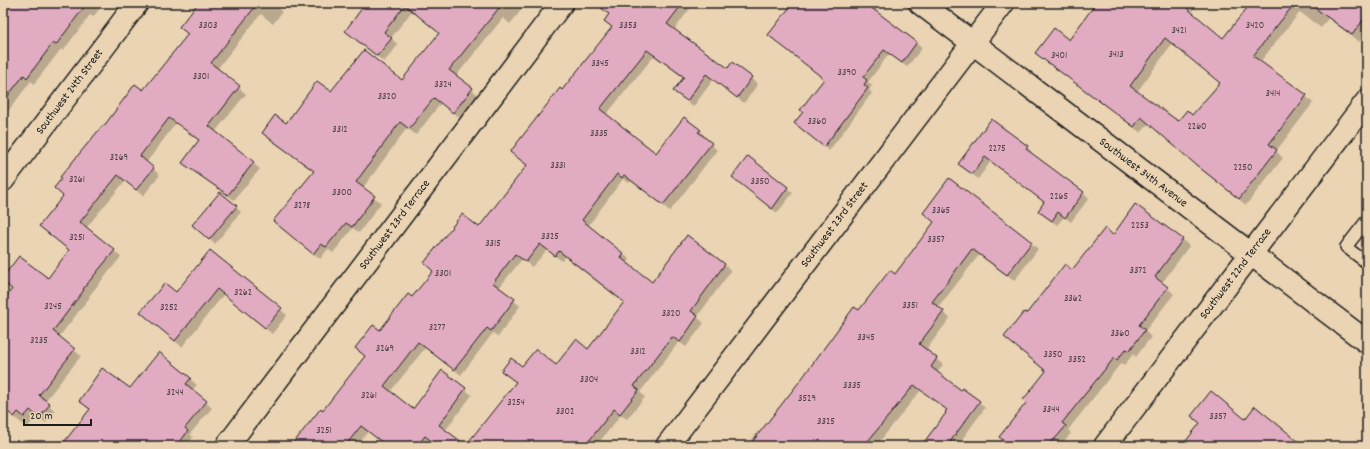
<svg xmlns="http://www.w3.org/2000/svg" width="1370" height="449" viewBox="0 0 1370 449" font-family="Dekko,sans-serif">
	<style>
		.shadow { fill: #0003; fill-rule: evenodd }
		.building { fill: #e1abc2; stroke: #1c1c1c; fill-rule: evenodd }
		.lines { fill: none; stroke-linecap: round; stroke-linejoin: round }
		.service-casing { stroke: #1c1c1c; stroke-width: 14 }
		.minor-casing { stroke: #1c1c1c; stroke-width: 25 }
		.service { stroke: #ead4b3; stroke-width: 11 }
		.minor { stroke: #ead4b3; stroke-width: 22 }
		.labels { text-anchor: middle; dominant-baseline: central; stroke-width: 3.5; stroke-linejoin: round; paint-order: stroke }
		.number-label { font-size: 10px; fill: #4d4046 }
		.street-label { font-size: 12px; fill: #1c1c1c; stroke: #ead4b3 }
	</style>
	<rect width="100%" height="100%" fill="#ead4b3"/>
	<filter id="ink" filterUnits="userSpaceOnUse"><feTurbulence type="fractalNoise" baseFrequency=".025" numOctaves="2"/><feDisplacementMap in="SourceGraphic" scale="8" xChannelSelector="R" yChannelSelector="G"/><feConvolveMatrix kernelMatrix="1 2 1 2 8 2 1 2 1" color-interpolation-filters="sRGB"/></filter>
	<g filter="url(#ink)">
		<path class="shadow" d="M3 3H104L93 17 90 15 63 51 61 49 34 84 31 81 3 118Z
			M199 3H273L282 12 273 24 261 14 217 69 246 94 215 132 260 169 234 200 190 169 184 163 199 141 176 123 146 163 160 175 143 196 125 181 86 228 121 257 89 296 90 297 59 337 81 356 45 401 55 411 46 423 37 416 27 428 6 410 3 413V302L13 290 3 282V278L48 279 70 251 64 196 105 128 143 91 188 34Z
			M367 3H527L510 24 503 18 456 76 478 95 460 118 441 103 416 135 407 128 363 188 381 203 359 233 353 228 333 253 328 249 320 259 281 227 314 172 270 139 263 132 286 124 331 92 402 81 440 33 412 11 391 38 398 45 384 62 353 38 346 31Z
			M608 3H694L674 30 728 69 732 64 758 84 744 103 713 80 693 107 675 91 684 78 654 56 606 115 656 154 700 130 706 137 705 139 717 150 670 211 631 181 629 183 623 179 588 226 624 254 630 260 627 264 652 283 687 237 725 265 731 271 697 317 704 323 686 347 679 342 640 392 645 397 627 419 621 415 596 446H467L516 383 502 370 522 368 556 366 588 350 624 303 565 257 562 261 547 250 532 267 522 259 499 288 520 306 498 337 493 333 461 375 425 348 390 392 414 410 442 371 472 395 445 431 465 446H438L431 441 428 446H387L368 432 356 446H292L323 411 366 357 380 331 479 228 527 166 511 152 562 91 613 28 605 20 610 15 603 9Z
			M807 3H870L877 10 876 12 922 48 907 67 889 54 868 82 872 86 869 90 872 93 829 151 795 123 804 113 801 110 824 79 769 35Z
			M1097 3H1199L1191 12 1224 39 1271 3H1367V31L1359 42 1328 18 1321 28 1300 12 1260 62 1306 96 1313 103 1276 151 1283 158 1246 205 1203 171 1149 123 1141 133 1044 59 1070 41ZM1172 44 1221 83 1192 117 1178 122 1137 92Z
			M991 120 1027 147 1032 152 1031 154 1089 198 1071 222 1064 217 1057 225 1044 216 1039 211 1045 203 991 161 978 179 959 164Z
			M748 157 793 193 777 213 733 177Z
			M950 179 1031 243 1038 249 1014 281 979 255 938 308 950 318 926 350 943 365 937 373 961 391 979 402 985 408 957 446H923L948 414 947 410 921 390 876 446H747L758 431 761 433 859 312 895 275 935 222Z
			M220 193 241 212 215 244 198 230Z
			M1136 205 1183 240 1189 246 1162 283 1174 294 1145 331 1151 337 1136 357 1133 354 1124 366 1121 363 1068 430 1071 433 1061 446 1059 444 1058 446H1006L1008 444 1001 437 1027 403 1047 371 1005 337 1072 271 1113 236Z
			M210 251 287 315 272 334 224 294 182 347 148 319 176 293Z
			M160 353 197 385 192 390 212 408 190 434 193 437 187 446H62L90 410 80 401 130 389Z"/>
		<path class="building" d="M3 3H87L56 45 53 43 27 78 24 75 3 102Z
			M198 3H258L211 63 240 86 209 126 254 162 228 195 182 163 199 140 169 118 140 156 154 168 136 190 118 175 80 222 115 250 83 289 84 290 53 331 75 349 39 395 50 404 39 418 30 410 24 417 18 412 14 417 3 408V301L12 289 3 282V277L19 256 48 278 69 250 39 226 63 196 54 188 62 178 60 177 103 125 104 126 135 84 143 90 188 34 179 27Z
			M366 3H503L449 70 473 88 453 113 434 98 409 129 400 122 356 182 375 196 352 227 346 223 326 247 321 244 313 254 273 221 314 171 262 133 275 115 286 123 317 81 331 91 364 50 402 80 439 33 405 5 384 32 392 38 377 56 345 31Z
			M595 3H683L667 24 728 68 732 62 752 77 737 98 706 74 687 101 673 91 684 77 647 50 600 109 656 153 684 117 701 130 698 132 712 143 663 205 624 175 622 178 617 174 582 220 624 254 621 258 652 282 687 235 725 264 691 311 698 316 680 342 672 337 634 386 639 390 620 414 614 409 585 446H438L425 436 417 446H387L361 426 345 446H291L321 408 323 410 365 356 355 348 373 325 380 330 408 294 412 297 433 271 424 263 462 214 479 227 527 165 510 152 560 88 562 90 612 27 604 21 609 14ZM540 244 555 256 559 251 624 302 588 349 576 339 556 365 536 349 522 366 511 358 501 371 516 382 466 445 439 425 466 388 442 370 413 409 384 386 418 342 454 370 487 328 491 331 515 299 493 283 515 254 526 262Z
			M793 3H865L917 42 902 63 884 50 863 77 867 80 864 85 868 88 824 147 794 123 803 112 800 110 824 79 768 35Z
			M1096 3H1181L1223 38 1251 3H1295L1253 56 1307 95 1269 144 1277 150 1239 199 1195 164 1141 117 1134 127 1035 53 1054 28 1069 40ZM1165 38 1220 83 1192 115 1187 110 1178 121 1130 86Z
			M1308 3H1367V15L1352 35Z
			M991 119 1028 146 1026 149 1084 192 1065 218 1058 212 1052 221 1038 211 1044 202 985 157 972 174 958 164Z
			M748 156 788 187 772 209 732 177Z
			M949 178 1032 242 1007 275 972 249 932 302 944 311 919 344 937 358 931 367 961 390 962 388 980 401 947 446H921L946 413 945 412 947 410 914 385 864 446H749L803 377 854 307 859 310 890 270 895 274 934 222 923 213Z
			M220 192 237 206 209 240 192 225Z
			M1135 204 1183 239 1155 277 1168 287 1139 325 1145 330 1129 351 1126 349 1117 360 1114 358 1062 423 1066 426 1054 440 1053 439 1047 446H1011L999 437 1026 403 1023 400 1046 371 1004 337 1024 312 1027 313 1065 264 1072 270 1105 228 1113 235Z
			M210 250 282 308 265 328 217 289 175 341 140 312 165 283 176 292Z
			M159 352 191 378 186 384 207 401 185 428 188 431 177 446H61L90 409 79 401 102 368 130 388Z
			M1211 391 1245 419 1255 406 1304 446H1182L1200 423 1191 416Z"/>
		<g class="lines">
			<defs>
				<path id="service" d="M1367 220 1346 247 1367 263"/>
				<path id="minor" d="M920 3 1367 342
					M3 180 137 3
					M227 446 562 3
					M667 446 1003 3
					M1105 446 1367 101"/>
			</defs>
			<use href="#service" class="service-casing"/>
			<use href="#minor" class="minor-casing"/>
			<use href="#service" class="service"/>
			<use href="#minor" class="minor"/>
		</g>
	</g>
	<g class="labels">
		<g class="number-label">
			<text x="208" y="26">3303</text>
			<text x="628" y="26">3353</text>
			<text x="1255" y="26">3420</text>
			<text x="1179" y="31">3421</text>
			<text x="1116" y="55">3413</text>
			<text x="1059" y="56">3401</text>
			<text x="600" y="64">3345</text>
			<text x="847" y="73">3390</text>
			<text x="201" y="77">3301</text>
			<text x="443" y="85">3324</text>
			<text x="1273" y="94">3414</text>
			<text x="387" y="97">3320</text>
			<text x="817" y="122">3360</text>
			<text x="1197" y="127">2260</text>
			<text x="340" y="130">3312</text>
			<text x="599" y="134">3335</text>
			<text x="997" y="149">2275</text>
			<text x="119" y="158">3269</text>
			<text x="558" y="166">3331</text>
			<text x="1243" y="168">2250</text>
			<text x="77" y="180">3261</text>
			<text x="760" y="182">3350</text>
			<text x="342" y="193">3300</text>
			<text x="1059" y="197">2265</text>
			<text x="302" y="206">3278</text>
			<text x="941" y="211">3365</text>
			<text x="1140" y="226">2253</text>
			<text x="550" y="237">3325</text>
			<text x="77" y="238">3251</text>
			<text x="936" y="240">3357</text>
			<text x="493" y="244">3315</text>
			<text x="1138" y="271">3372</text>
			<text x="443" y="274">3301</text>
			<text x="243" y="293">3262</text>
			<text x="1073" y="299">3362</text>
			<text x="910" y="306">3351</text>
			<text x="53" y="307">3245</text>
			<text x="169" y="308">3252</text>
			<text x="671" y="314">3320</text>
			<text x="437" y="328">3277</text>
			<text x="1120" y="334">3360</text>
			<text x="866" y="338">3345</text>
			<text x="39" y="341">3235</text>
			<text x="385" y="349">3269</text>
			<text x="638" y="352">3312</text>
			<text x="1053" y="355">3350</text>
			<text x="1077" y="360">3352</text>
			<text x="589" y="380">3304</text>
			<text x="852" y="386">3335</text>
			<text x="175" y="393">3244</text>
			<text x="369" y="396">3261</text>
			<text x="807" y="399">3529</text>
			<text x="516" y="403">3254</text>
			<text x="1051" y="410">3344</text>
			<text x="565" y="412">3302</text>
			<text x="1218" y="417">3357</text>
			<text x="826" y="422">3325</text>
			<text x="324" y="431">3251</text>
		</g>
		<g class="street-label">
			<text transform="translate(70 92) rotate(-53)">Southwest 24th Street</text>
			<text transform="translate(1143 173) rotate(37)">Southwest 34th Avenue</text>
			<text transform="translate(395 225) rotate(-53)">Southwest 23rd Terrace</text>
			<text transform="translate(835 225) rotate(-53)">Southwest 23rd Street</text>
			<text transform="translate(1236 274) rotate(-53)">Southwest 22nd Terrace</text>
		</g>
	</g>
	<rect width="1370" height="449" fill="none" stroke="#ead4b3" stroke-width="16"/>
	<rect x="8" y="8" width="1354" height="433" fill="none" stroke="#1c1c1c" stroke-width="1.5" filter="url(#ink)"/>
	<path d="M24 419v6h67v-6" fill="none" stroke="#1c1c1c" stroke-width="2"/>
	<text x="30" y="419" font-size="12" fill="#1c1c1c" stroke="#ead4b3" stroke-width="3" paint-order="stroke">20 m</text>
</svg>
